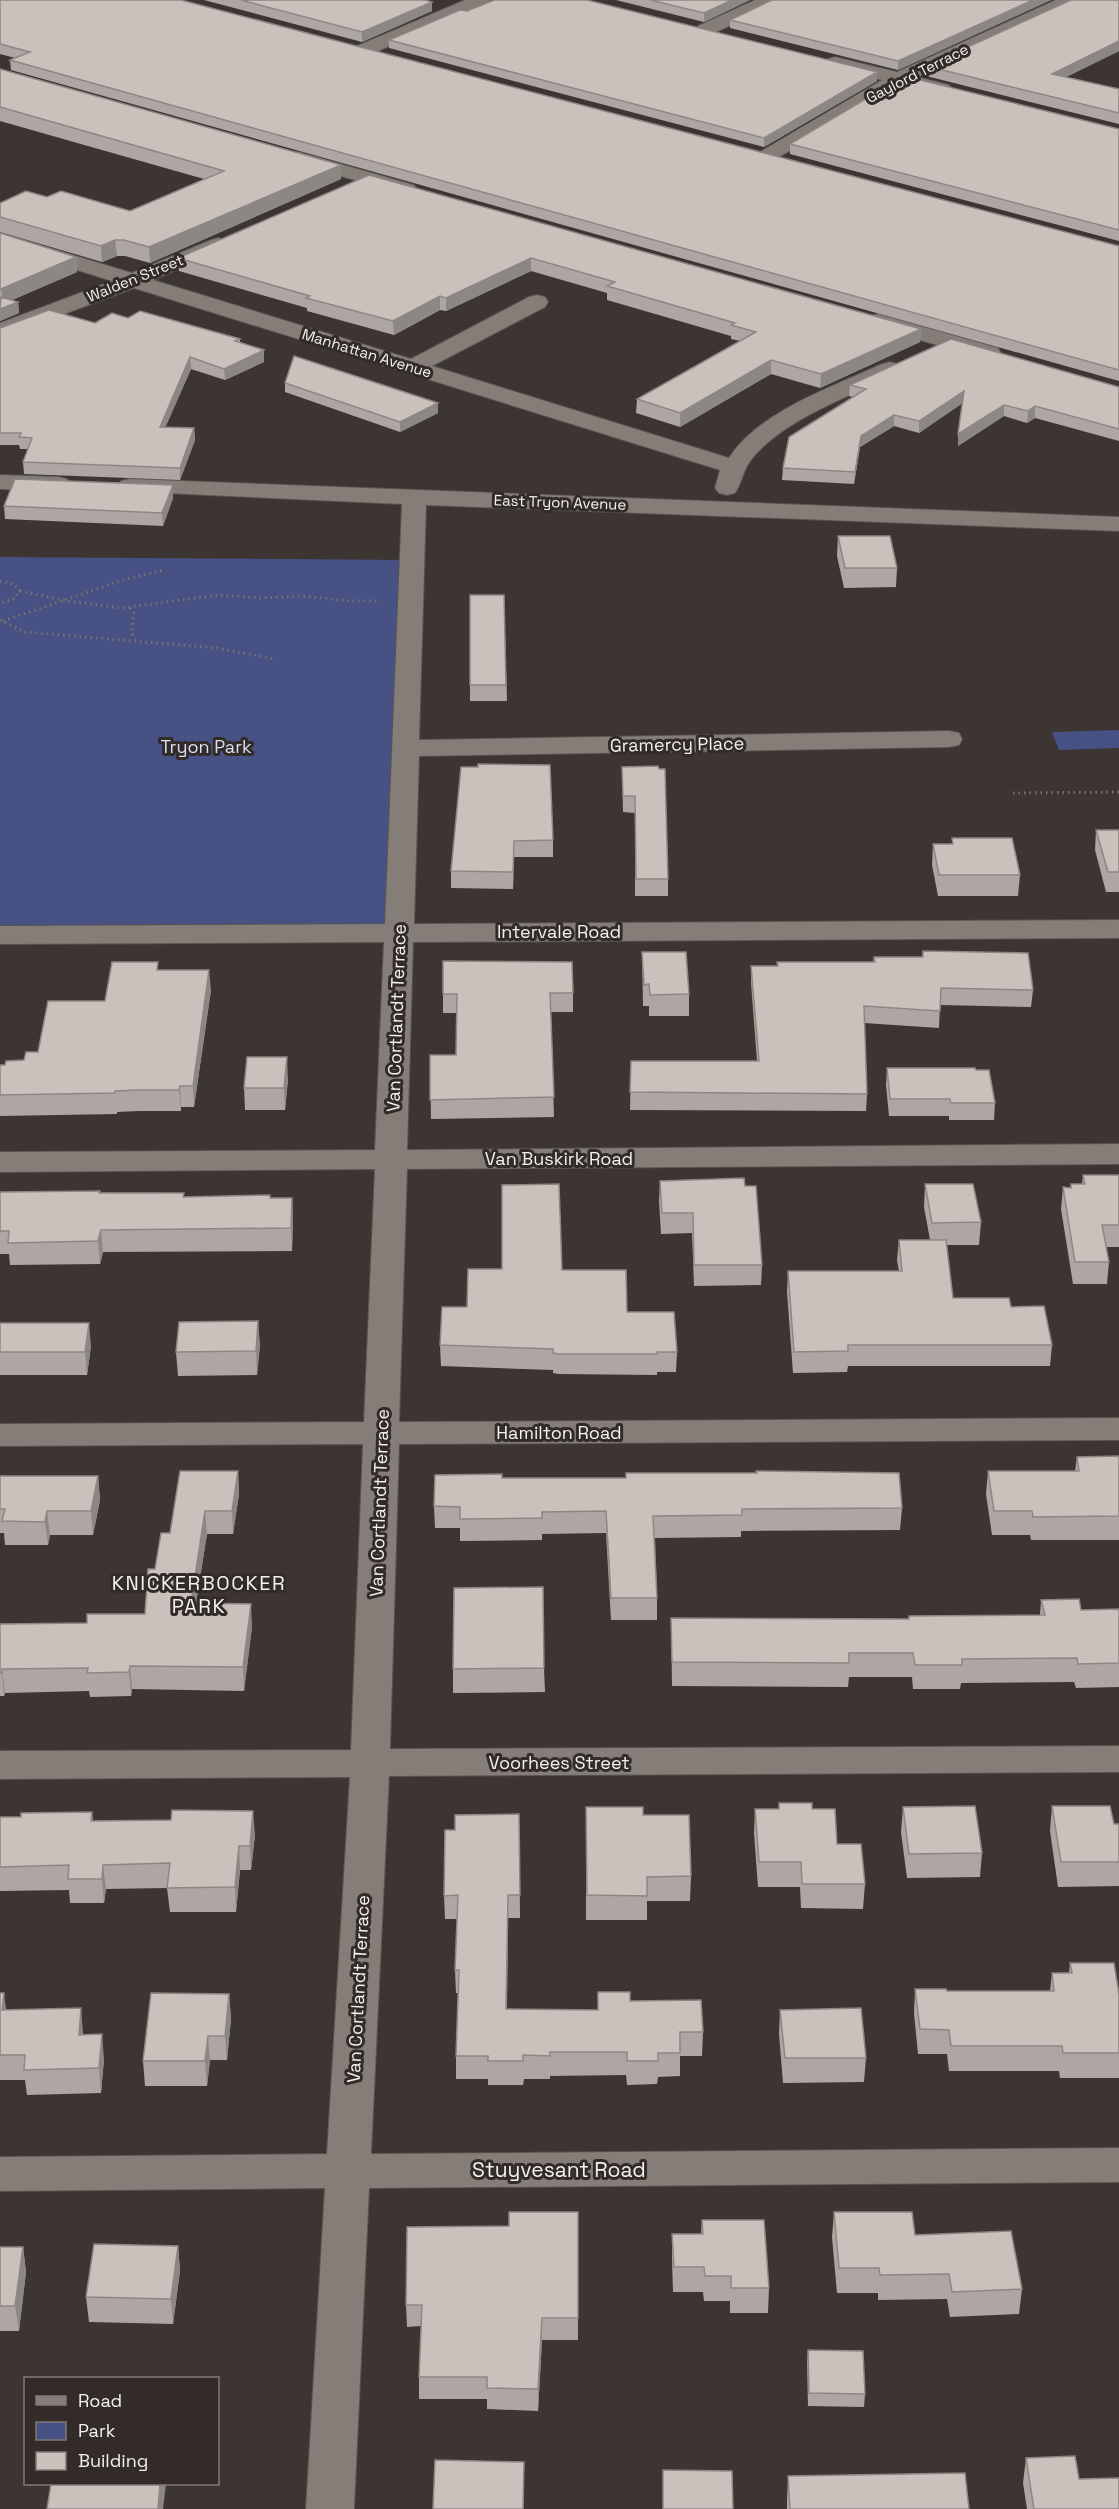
<svg xmlns="http://www.w3.org/2000/svg" width="1119" height="2509" viewBox="0 0 1119 2509" font-family="'Space Grotesk',sans-serif">
	<style>
		.green { fill: #475184 }
		.lines { fill: none; stroke-linecap: round; stroke-linejoin: round }
		.street-casing { stroke: #595450; stroke-width: 2 }
		.path { stroke: #79736f; stroke-width: 3; stroke-dasharray: 1.5 4; stroke-linecap: butt }
		.street { fill: #847d78; fill-rule: evenodd }
		.wall { fill: #aea6a2 }
		.shaded-wall { fill: #8d8784 }
		.building { fill: #cac1bc; stroke: #8d8784; stroke-width: 1.5 }
		.labels { text-anchor: middle; dominant-baseline: central; stroke-width: 6; stroke-linejoin: round; paint-order: stroke }
		.far-street-label { font-size: 15px; fill: #f4f0ed; stroke: #322b27 }
		.street-label { font-size: 18px; fill: #f4f0ed; stroke: #322b27 }
		.park-label { font-size: 18px; fill: #dadff4; stroke: #322b27 }
		.neighbourhood-label { font-size: 20px; letter-spacing: 1.5px; fill: #f4f0ed; stroke: #322b27 }
		.near-street-label { font-size: 21px; fill: #f4f0ed; stroke: #322b27 }
	</style>
	<rect width="100%" height="100%" fill="#3c3531"/>
	<path class="green" d="M0 557 412 560 399 932 0 935Z
		M1119 730V748L1059 750 1052 732Z"/>
	<g class="lines">
		<defs>
			<path id="street" d="M465 0H490L487 4 371 54H357L355 50 357 46Z
				M755 0H779L776 4 712 34H698L696 30 698 26Z
				M1056 0H1080L1077 4 917 77 949 85 952 89 949 93 942 95 902 85 774 160H760L757 156 760 152 882 80 828 67 825 63 828 59 835 57 897 72Z
				M298 152 414 185 417 189 414 193 407 195 291 162 288 158 291 154Z
				M0 233 132 273 211 240 218 238 225 240 229 244 225 248 153 280 411 359 529 297 537 295 545 297 548 302 545 307 432 366 729 458C758 412 834 386 882 364L890 362 898 364 901 369 898 374C854 394 780 421 751 460 743 470 742 483 735 493L727 495 719 493 715 488 720 470 134 288 0 338V323L112 281 0 246Z
				M878 314 998 348 1001 353 998 358 990 360 870 326 867 321 870 316Z
				M0 475 59 477 67 479 71 484 67 489 59 491 0 489Z
				M129 479 1119 517V531L426 505 419 740 949 731 959 733 962 739 959 745 949 747 419 756 414 924 1119 920V938L413 942 407 1150 1119 1144V1164L407 1169 399 1422 1119 1418V1440L399 1444 390 1749 1119 1746V1772L389 1776 371 2154 1119 2148V2182L369 2188 354 2509H306L325 2188 0 2191V2157L327 2154 350 1777 0 1779V1751L351 1750 363 1444 0 1446V1424L364 1422 375 1169 0 1172V1152L375 1150 384 942 0 944V926L385 924 402 504 121 491 117 486 121 481Z"/>
		</defs>
		<use href="#street" class="street-casing"/>
		<path class="path" d="M0 581 14 584 20 591 13 599 0 603
			M20 591 68 601 121 608 219 595 261 598 301 596 350 601H379
			M130 608 134 613 131 632 135 639
			M0 620 25 632 217 648 275 659
			M3 621 126 579 164 570
			M1013 793 1119 792"/>
		<use href="#street" class="street"/>
	</g>
	<path class="wall" d="M0 0 1119 246V381L11 70 10 60 15 58 0 54Z
		M204 0H425L432 2V11L362 42Z
		M616 0H750L704 22Z
		M772 0H1051L898 70 730 28V20Z
		M1119 0V51L1066 77 1119 89V124L926 76V66Z
		M467 11 877 72V81L764 147 389 48V40Z
		M0 69 341 165V179L150 263 125 256H117L102 262 0 232V203L47 197 130 211 204 179 0 121Z
		M1119 129V241L790 154V144Z
		M369 175 921 329 920 342 820 388 771 374 680 427 636 413 637 399 740 341 731 339V336L607 300V293L531 271 446 311 440 310 394 335 307 311V308L179 271 178 258Z
		M0 233 76 257 77 272 12 300 18 302 19 313 0 321Z
		M128 318 240 339V342L264 362 225 380 191 369 165 428H194L195 440 180 480 24 474 23 462 28 449H20L19 445H0V328L95 323Z
		M285 383 438 403V413L400 432 285 392Z
		M850 385 1119 387V441L1035 418 1027 423 1004 416 958 446 962 403 919 433 894 426 860 447 854 484 782 480 783 468 853 397 849 396Z
		M173 498 163 526 5 519 4 506Z
		M838 536 897 568 896 587 844 588 837 556Z
		M504 595 507 701H470V685Z
		M658 766 668 879V896H635V813L623 812 622 767Z
		M478 767 553 840V857H514L513 889 451 888V871Z
		M1096 830H1119V892H1106L1095 850Z
		M952 838 1020 875 1018 896H938L932 865 933 844H952Z
		M923 951 1033 990 1031 1007 940 1005 939 1028 864 1023 867 1094 866 1111 630 1110 631 1061H757L751 983V966H777V962H873L874 957H922Z
		M642 952 689 994V1016H649V1006H643Z
		M159 970 211 990 194 1107H181V1111H139L117 1112V1114L0 1116V1065H5L24 1060 38 1052 105 1001Z
		M573 993V1012H551L554 1117 431 1119 430 1055H456L457 1013H443V994Z
		M887 1068 976 1070 995 1103 994 1120H949V1116H889L886 1085Z
		M288 1079 285 1110H245L244 1088Z
		M1083 1175H1119V1247H1106L1109 1262 1107 1284H1073L1061 1209 1063 1187 1071 1188V1184H1082Z
		M660 1181 762 1265 761 1285 694 1286 692 1233 661 1234 659 1201Z
		M925 1184 981 1222 979 1245H947L953 1298 1011 1307 1052 1345 1050 1366H848L847 1372 793 1373 787 1292 788 1271H899L897 1260 899 1240H930L924 1207Z
		M0 1192 184 1193V1197L270 1195V1198H292L293 1220 292 1251 103 1252 100 1264 10 1265 9 1254H0Z
		M562 1270 627 1312 677 1352 676 1372H657V1375L559 1374 553 1373V1370L441 1366 440 1345 467 1307Z
		M0 1323 91 1346 87 1375H0Z
		M260 1344 257 1375 178 1376 176 1352Z
		M1119 1456V1540H1031L1030 1535H992L986 1494 988 1471H1075L1077 1457Z
		M238 1471 239 1494 233 1534H207L196 1603 252 1627 244 1691 132 1689 131 1696 90 1697 89 1691 5 1693 4 1696H0V1624L87 1623 145 1614 155 1569 170 1533Z
		M0 1476H98L100 1500 93 1535H50L48 1545H5L4 1533H0Z
		M502 1478 902 1508 900 1530 741 1531V1537L655 1538 657 1598V1620H611L606 1533 542 1534V1540L460 1541V1528H435L434 1506Z
		M1041 1600 1081 1610 1119 1609V1687L1076 1688 1074 1682 961 1683 960 1689H913L912 1677H849L848 1687 672 1686 671 1618 909 1619V1616L1040 1615Z
		M544 1668 545 1692 453 1693V1669Z
		M779 1803 812 1809 865 1884 863 1909 801 1908 800 1887H758L754 1833 755 1809H779Z
		M1052 1806 1114 1824H1119V1886L1058 1887 1050 1831Z
		M903 1807 982 1853 980 1877 907 1878 901 1832Z
		M92 1812 93 1821 255 1835 251 1870H240L236 1912H170L167 1888 106 1889 104 1903H70L69 1890 0 1891V1817H21Z
		M519 1814 520 1918H508L507 2009 598 2010V1992L630 2001 703 2032 702 2056H680V2076L658 2077 657 2084 627 2085 626 2075 550 2076V2079H524L523 2085H488V2079H456V2056L458 1993H456L455 1970 457 1919H445L444 1896 455 1830Z
		M643 1815 691 1876 690 1901H647V1920H586V1831Z
		M1070 1963 1119 1994V2078H1060L1059 2071H949L947 2054H918L914 2013 915 1989 947 1991H1050L1052 1973H1069Z
		M0 1993 6 2009 83 2033V2035L104 2059 101 2093 27 2095 25 2080H0Z
		M229 1994 231 2019 227 2060H210L207 2086H145L143 2061Z
		M780 2010 866 2058 864 2082 783 2083 779 2034Z
		M578 2212V2340H542L538 2411 487 2409V2399H419V2377L421 2326 407 2327 406 2305 509 2226Z
		M834 2212 915 2235 1022 2289 1019 2314 950 2317 947 2299 878 2300V2293H837L832 2237Z
		M702 2220 769 2288 768 2313H730V2301H704L703 2292H673L672 2259V2234H701Z
		M178 2246 180 2271 173 2324 89 2322 86 2297Z
		M0 2247H23L26 2272 19 2331H0Z
		M808 2350 865 2394 864 2407 808 2406 807 2363Z
		M1026 2458 1079 2479 1119 2509H1027L1023 2483Z
		M788 2476 969 2509H787V2501Z"/>
	<path class="shaded-wall" d="M732 0H750L704 22V13Z
		M1033 0H1051L898 70V61Z
		M432 2V11L362 42V32Z
		M1119 41V51L1052 84V74Z
		M877 72V81L764 147V138Z
		M341 165V179L150 263 149 247Z
		M115 240 117 256 102 262 101 246Z
		M76 257 77 272 3 304 1 289Z
		M531 258V271L446 311V298Z
		M440 296V310L394 335 393 321Z
		M18 302 19 313 0 321V309Z
		M921 329 920 342 820 388 821 374Z
		M264 350V362L225 380 224 369Z
		M190 357 191 369 160 439V427Z
		M771 360V374L680 427V413Z
		M964 391 963 403 919 433V421Z
		M438 403V413L400 432V422Z
		M1004 405V416L958 446V434Z
		M1035 406V418L1027 423 1028 411Z
		M894 415V426L860 447 854 484 855 472 861 436Z
		M194 428 195 440 180 480V468Z
		M173 485V498L163 526 162 513Z
		M514 841V857L513 889V872Z
		M209 970 211 990 194 1107 193 1086Z
		M287 1057 288 1079 285 1110 284 1088Z
		M180 1086 181 1107V1111L179 1090Z
		M292 1198 293 1220 292 1251 291 1228Z
		M101 1230 103 1252 100 1264 98 1241Z
		M258 1321 260 1344 257 1375 256 1351Z
		M89 1323 91 1346 87 1375 85 1352Z
		M238 1471 239 1494 233 1534 232 1511Z
		M98 1476 100 1500 93 1535 91 1511Z
		M47 1511 50 1535 48 1545 45 1522Z
		M205 1511 207 1534 192 1627 191 1603Z
		M251 1604 252 1627 244 1691 243 1667Z
		M130 1666 132 1689 131 1696 129 1672Z
		M2 1669 5 1693 4 1696 2 1673Z
		M253 1811 255 1835 251 1870 250 1846Z
		M239 1846 240 1870 236 1912 235 1887Z
		M103 1865 106 1889 104 1903 102 1879Z
		M508 1895V1918L506 2033V2009Z
		M4 1993 7 2018 2 2010Z
		M229 1994 231 2019 227 2060 225 2036Z
		M81 2008 83 2033 81 2060 79 2035Z
		M102 2034 104 2059 101 2093 99 2068Z
		M208 2036 210 2060 207 2086 205 2061Z
		M178 2246 180 2271 173 2324 171 2299Z
		M23 2247 26 2272 19 2331 15 2306Z
		M542 2318V2340L538 2411V2389Z
		M160 2484H166L163 2509H158Z"/>
	<path class="building" d="M0 0H181L1119 246V370L10 60 30 52 0 44Z
		M241 0H425L432 2 362 32Z
		M494 0H587L877 72 764 138 389 40 460 10 467 11Z
		M650 0H732L704 13Z
		M772 0H1033L898 61 730 20Z
		M1071 0H1119V41L1052 74 1119 89V113L926 66Z
		M0 69 341 165 149 247 124 240H115L101 246 0 217V203L26 191 47 197 61 191 130 211 224 171 0 107Z
		M904 76 1119 129V230L790 144Z
		M369 175 921 329 821 374 771 360 680 413 637 399 756 332 731 325 735 323 607 286 615 282 531 258 446 298 440 296 393 321 306 298 310 296 178 258Z
		M0 233 76 257 1 289 0 288Z
		M1 297 18 302 0 309Z
		M49 310 95 323 112 313 128 318 140 311 240 339 235 341 264 350 224 369 190 357 160 427 194 428 180 468 23 462 32 438 19 437 21 433H0V328Z
		M951 339 1119 387V429L1035 406 1028 411 1004 405 958 434 964 391 919 421 894 415 861 436 855 472 783 468 789 437 866 389 850 385Z
		M294 356 438 403 400 422 285 383Z
		M15 479 173 485 162 513 4 506Z
		M838 536H890L897 568H845Z
		M470 595H504L506 685H470Z
		M478 764 550 765 553 840 514 841 513 872 451 871 461 767H478Z
		M658 766 659 769H665L668 879H636L635 796H623L622 767Z
		M1096 830H1119V872H1108Z
		M952 838H1012L1020 875H939L933 844H953Z
		M923 951 1028 953 1033 990 941 988 940 1011 864 1006 867 1094 630 1092 631 1061H759L751 966H778L777 962H875L874 957H923Z
		M642 952H686L689 994 650 995 649 984 644 985Z
		M443 961 572 962 573 993H550L554 1097 430 1100V1055H456L457 994H443Z
		M112 962H158L157 970H209L193 1086H180L179 1090H138L115 1091V1093L0 1095V1065H5L6 1061 24 1060 26 1052H38L48 1001H105Z
		M247 1057H287L284 1088H244Z
		M887 1068H975L976 1070H989L995 1103H951L950 1099H890Z
		M1083 1175H1119V1225H1102L1109 1262H1075L1063 1187 1071 1188V1184H1085Z
		M744 1178 745 1186H756L762 1265H694L693 1213H662L660 1181Z
		M559 1184 562 1270H626L627 1312H674L677 1352H657V1354H559L553 1353V1349L440 1345 442 1307H467L468 1269H502V1185Z
		M925 1184H973L981 1222 932 1223Z
		M100 1191 99 1193H184L183 1197 270 1195V1198H292L291 1228 101 1230 98 1241 8 1243 9 1231H0V1192Z
		M899 1240H946L953 1298H1009L1011 1307 1044 1306 1052 1345H848V1351L794 1352 788 1271H902Z
		M258 1321 256 1351 176 1352 179 1322Z
		M0 1323H89L85 1352H0Z
		M1119 1456V1516L1033 1517 1032 1511H994L988 1471H1079L1077 1457Z
		M180 1471H238L232 1511H205L191 1603 251 1604 243 1667 130 1666 129 1672 87 1673 88 1668 2 1669V1673H0V1624L87 1623V1614H145L148 1569H155L161 1533H170Z
		M756 1471 899 1473 902 1508 742 1509V1515L653 1516 657 1598H611L606 1511 542 1512V1518L460 1519V1507L434 1506 435 1475 502 1474V1478H626V1473H757Z
		M0 1476H98L91 1511H47L45 1522 2 1521 5 1509H0Z
		M543 1587 544 1668 453 1669 454 1588Z
		M1079 1599 1081 1610 1119 1609V1663L1078 1664 1077 1658 962 1659V1665H915L913 1653H849V1663L672 1662 671 1618 909 1619V1616L1045 1615 1041 1600Z
		M779 1803H812V1809H835L837 1844H861L865 1884H802L801 1862H759L755 1809H779Z
		M975 1806 982 1853 909 1854 903 1807Z
		M1052 1806H1110L1114 1824H1119V1862H1061Z
		M586 1807H643V1815H689L691 1876 647 1877V1896L587 1895Z
		M172 1810 253 1811 250 1846H239L235 1887 167 1888 170 1863 103 1865 102 1879H68L69 1865 0 1867V1817H21V1813L92 1812 91 1821 171 1820Z
		M519 1814 520 1895H508L506 2009 598 2010V1992H630V2001L701 2000 703 2032H680V2053H658V2061H627V2052H550V2056L523 2055V2061H488V2056H456L459 1970H455L458 1895 444 1896 445 1830H455V1815Z
		M1070 1963H1114L1119 1994V2053H1063L1062 2046H951L949 2030 920 2029 915 1989H946L947 1991H1054L1052 1973H1072Z
		M0 1993H4L2 2010 81 2008 79 2035 102 2034 99 2068 24 2070 25 2055H0Z
		M151 1993 229 1994 225 2036H208L205 2061H143Z
		M861 2008 866 2058H785L780 2010Z
		M509 2212H578V2318H542L538 2389 487 2388V2377H419L422 2305H406L407 2227 509 2226Z
		M834 2212H912L915 2235 1011 2231 1022 2289 952 2292 949 2274 880 2275 879 2268H839Z
		M702 2220H764L769 2288H731V2276H705L704 2267H674L672 2234H703Z
		M94 2244 178 2246 171 2299 86 2297Z
		M0 2247H23L15 2306H0Z
		M808 2350 863 2351 865 2394 809 2393Z
		M1075 2456 1079 2479 1119 2478V2509H1034L1026 2458Z
		M435 2460 524 2462 523 2509H433Z
		M663 2470 732 2471 733 2509H663Z
		M965 2473 969 2509H790L788 2476Z
		M51 2484H160L158 2509H47Z"/>
	<g class="labels">
		<g class="far-street-label">
			<text transform="translate(917 73) rotate(-27)">Gaylord Terrace</text>
			<text transform="translate(135 278) rotate(-22)">Walden Street</text>
			<text transform="translate(367 353) rotate(17)">Manhattan Avenue</text>
			<text transform="translate(560 502) rotate(2)">East Tryon Avenue</text>
		</g>
		<g class="street-label">
			<text transform="translate(677 744) rotate(-1)">Gramercy Place</text>
			<text x="559" y="931">Intervale Road</text>
			<text transform="translate(396 1018) rotate(-88)">Van Cortlandt Terrace</text>
			<text x="559" y="1158">Van Buskirk Road</text>
			<text x="559" y="1432">Hamilton Road</text>
			<text transform="translate(379 1503) rotate(-88)">Van Cortlandt Terrace</text>
			<text x="559" y="1762">Voorhees Street</text>
			<text transform="translate(358 1989) rotate(-87)">Van Cortlandt Terrace</text>
		</g>
		<g class="park-label">
			<text x="206" y="746">Tryon Park</text>
		</g>
		<g class="neighbourhood-label">
			<text x="199" y="1583">KNICKERBOCKER<tspan x="199" dy="23">PARK</tspan></text>
		</g>
		<g class="near-street-label">
			<text x="559" y="2169">Stuyvesant Road</text>
		</g>
	</g>
	<rect x="24" y="2377" width="195" height="108" fill="#322b27" stroke="#807a76" stroke-width="1.5"/>
	<rect x="36" y="2396" width="30" height="9" fill="#847d78" stroke="#807a76" stroke-width="1.5"/>
	<text x="78" y="2407" font-size="18" fill="#f4f0ed">Road</text>
	<rect x="36" y="2422" width="30" height="18" fill="#475184" stroke="#807a76" stroke-width="1.5"/>
	<text x="78" y="2437" font-size="18" fill="#f4f0ed">Park</text>
	<rect x="36" y="2452" width="30" height="18" fill="#cac1bc" stroke="#807a76" stroke-width="1.5"/>
	<text x="78" y="2467" font-size="18" fill="#f4f0ed">Building</text>
</svg>
